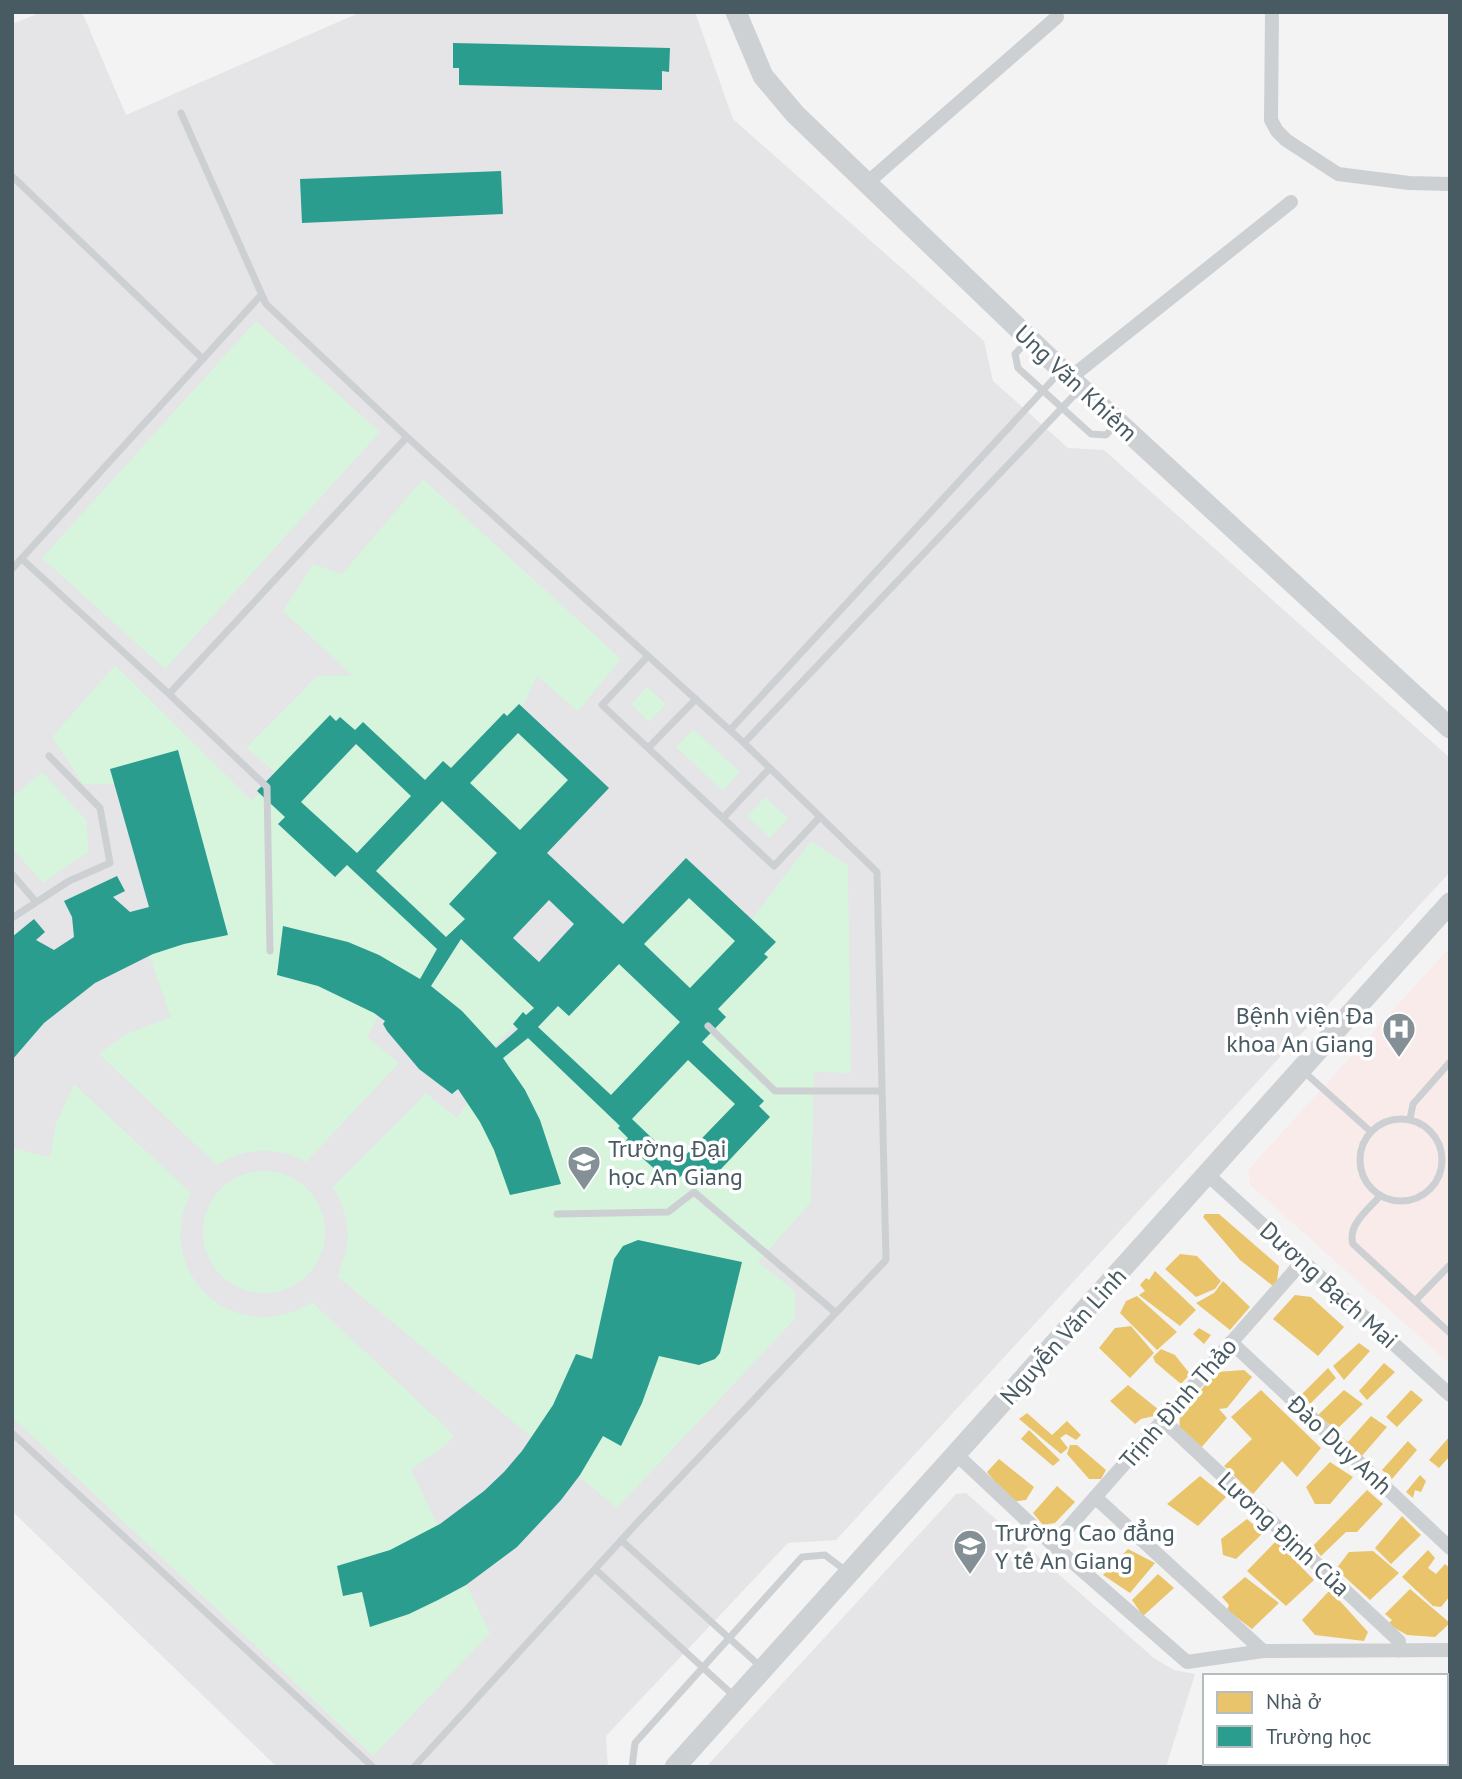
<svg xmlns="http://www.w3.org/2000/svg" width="1462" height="1779" viewBox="0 0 1462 1779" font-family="'PT Sans',sans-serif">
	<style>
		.education { fill: #e5e4e6 }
		.medical { fill: #faebeb }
		.green { fill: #d7f4dd }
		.homes { fill: #e9c46a }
		.schools { fill: #2a9d8f; fill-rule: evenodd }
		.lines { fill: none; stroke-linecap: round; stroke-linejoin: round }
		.lane { stroke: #cdd0d2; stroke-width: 7 }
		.street { stroke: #cdd0d2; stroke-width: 14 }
		.secondary { stroke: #cdd1d4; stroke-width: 21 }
		.labels { text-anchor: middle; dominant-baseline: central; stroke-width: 7; stroke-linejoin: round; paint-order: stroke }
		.street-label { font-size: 24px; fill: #485a62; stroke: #fff }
		.poi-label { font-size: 24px; fill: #485a62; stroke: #fff; text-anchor: start }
	</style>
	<rect width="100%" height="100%" fill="#f4f3f3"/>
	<path class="education" d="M42 12H82L126 115 361 12H695L733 119 984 341 993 381 1068 448 1104 450 1450 758V872L836 1540 788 1543 606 1736 608 1767H277L12 1511V24Z
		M966 1493 1155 1659 1174 1670 1195 1674 1166 1767H706L956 1494Z"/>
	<path class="medical" d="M1450 947V1364L1250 1185 1248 1170Z"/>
	<path class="green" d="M256 321 380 432 165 669 42 558Z
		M423 479 621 659 578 711 537 676 519 714 590 775 490 929 547 989 679 874 742 932 811 841 848 866 851 1073 814 1072 811 1202 758 1262 795 1291V1319L617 1508 338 1277C339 1269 343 1262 345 1254 351 1231 346 1208 333 1187L426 1093 457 1118 532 1010 484 1056 394 987 367 1037 399 1063 306 1162C278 1146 245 1147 217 1165L99 1054 126 1034 171 1017 143 938 178 907 123 784H83L52 737 115 665 251 800 281 777 246 748 317 676 352 675 283 611 313 564 342 574Z
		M647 687 666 704 649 722 631 704Z
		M693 729 740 772 723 791 676 747Z
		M42 772 87 821 88 852 43 883 12 848V797Z
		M765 797 788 818 770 838 747 816Z
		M74 1084 191 1193C150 1273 237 1350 312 1302L454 1435 446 1445 411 1470 490 1633 373 1756 12 1417V1148L50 1157 56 1123Z
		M203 1232a61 61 0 1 1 122 0a61 61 0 1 1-122 0Z"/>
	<path class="homes" d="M1205 1214H1219L1279 1266 1277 1281 1273 1286 1240 1260 1203 1217Z
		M1180 1254 1197 1256 1221 1281 1215 1289 1196 1297 1165 1269Z
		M1155 1271 1196 1310 1180 1326 1139 1295 1145 1291 1140 1285 1146 1278 1149 1280Z
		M1223 1281 1250 1307 1230 1330 1196 1303 1214 1293Z
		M1295 1295 1311 1297 1344 1327 1318 1356 1273 1319Z
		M1137 1296 1177 1332 1157 1350 1120 1313 1126 1301Z
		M1131 1326 1154 1353 1130 1378 1099 1348 1115 1328Z
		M1199 1328 1211 1335 1204 1344 1193 1334Z
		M1359 1343 1370 1351 1344 1380 1333 1366Z
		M1161 1349 1175 1355 1190 1374 1181 1384 1155 1362 1153 1357Z
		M1384 1363 1395 1372 1367 1400 1359 1391Z
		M1328 1368 1336 1378 1310 1404 1301 1395Z
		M1244 1370 1252 1377 1227 1408 1219 1409 1227 1418 1200 1449 1179 1432 1180 1415 1216 1372Z
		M1128 1385 1159 1410 1154 1416 1141 1419 1135 1424 1110 1401Z
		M1261 1390 1321 1448 1297 1477 1282 1461 1253 1494 1224 1466 1252 1439 1231 1417Z
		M1344 1390 1363 1404 1336 1430 1318 1415Z
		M1411 1390 1423 1400 1397 1427 1386 1417Z
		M1027 1413 1052 1435 1067 1421 1081 1435 1076 1440 1066 1434 1060 1438 1068 1448 1061 1454 1019 1419Z
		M1371 1416 1387 1427 1361 1457 1347 1443Z
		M1029 1430 1060 1460 1053 1466 1021 1439Z
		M1450 1436V1456L1439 1468 1429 1460Z
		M1408 1441 1417 1450 1392 1479 1382 1470Z
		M1070 1445H1077L1106 1470 1101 1479H1089L1067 1454Z
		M999 1459 1034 1487 1026 1500 1011 1502 987 1472Z
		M1330 1462 1353 1477 1330 1504H1315L1306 1487Z
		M1420 1475 1426 1481 1421 1492 1415 1490 1413 1498 1406 1492Z
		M1200 1476 1226 1497 1198 1526 1167 1504Z
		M1057 1486 1075 1502 1055 1523 1043 1525 1033 1513Z
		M1367 1490 1383 1504 1357 1532H1346L1321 1556 1313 1546Z
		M1402 1516 1421 1535 1391 1564 1375 1548Z
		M1247 1519 1263 1533 1236 1559 1223 1555 1221 1539Z
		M1276 1541 1314 1580 1286 1606 1247 1571Z
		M1128 1549 1155 1563 1130 1593 1103 1575Z
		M1428 1550 1435 1558 1428 1568 1436 1574 1445 1564 1450 1568V1596L1441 1607 1433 1606 1402 1577Z
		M1373 1551 1399 1573 1370 1600 1336 1569 1349 1552Z
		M1158 1574 1174 1588 1143 1616 1132 1600Z
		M1245 1577 1279 1603 1252 1629 1227 1610 1229 1605 1222 1597Z
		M1410 1589 1450 1623 1435 1637 1407 1635 1388 1624 1392 1620 1385 1614Z
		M1330 1590 1368 1632 1364 1641 1315 1635 1302 1620Z"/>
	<path class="schools" d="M453 43 670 48 669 72 662 71V90L459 85V68H453Z
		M501 171 503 214 302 223 300 179Z
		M519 704 609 788 547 853 623 924 686 858 776 942 764 954 768 957 718 1009 726 1017 702 1042 764 1101 759 1106 770 1117 705 1186 687 1170 672 1185 625 1142 628 1138 618 1128 620 1126 528 1038 503 1058 525 1090 540 1120 561 1184 510 1195 494 1150 480 1122 458 1089 452 1094 419 1069 387 1031 383 1024 385 1021 374 1013 318 986 277 975 283 926 348 942 379 955 420 979 437 949 347 865 335 877 278 824 285 817 257 791 330 715 336 721 340 717 355 730 363 722 425 780 443 761 451 768 504 713 507 716ZM518 733 568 780 520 830 470 783ZM356 744 411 796 357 853 301 802ZM442 801 497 853 449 904 465 919 446 937 376 871ZM689 898 735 941 690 988 644 944ZM549 900 574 924 539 962 513 938ZM461 939 534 1008 526 1015 523 1012 513 1024 518 1029 496 1048 462 1011 431 986ZM619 964 680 1022 611 1095 538 1027 558 1006 569 1016ZM688 1060 735 1104 678 1163 632 1119Z
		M178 750 228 935 184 944 153 954 95 983 44 1023 12 1060V937L34 919 45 932 36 940 54 950 74 937 72 917 64 901 117 876 125 891 113 897 130 912 149 907 110 769Z
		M638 1240 742 1262 720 1353 715 1359 699 1365 659 1356 642 1403 621 1446 603 1436 580 1475 561 1500 517 1547 466 1585 438 1600 409 1614 370 1627 362 1592 343 1596 337 1566 390 1550 440 1524 484 1491 504 1472 522 1451 553 1405 576 1354 592 1359 614 1259 623 1246Z"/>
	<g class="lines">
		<path class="lane" d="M181 113 266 304 407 437 744 743 877 872 886 1260 636 1524 414 1767
			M12 176 203 359
			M1028 340 1015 354 1018 368 1091 434 1106 435 1117 423
			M22 559 169 694 407 437
			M12 569 261 295
			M648 656 602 705 774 866 820 817
			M169 694 267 787 270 951
			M730 730 1059 373
			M744 743 1079 390
			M648 748 696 699
			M723 818 770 768
			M12 874 36 902
			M12 918 69 881 110 863 100 808 49 756
			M708 1026 775 1091H882
			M1302 1070 1370 1131
			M1360 1160a41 41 0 1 1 82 0a41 41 0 1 1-82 0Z
			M1410 1119 1413 1104 1450 1062
			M1380 1196C1368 1210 1347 1225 1353 1244L1450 1333
			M557 1214 668 1212 694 1192 836 1313
			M1415 1301 1450 1265
			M12 1433 373 1767
			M621 1540 761 1667
			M595 1569 734 1696
			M632 1767 635 1743 802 1557 825 1555 846 1571"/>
		<path class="street" d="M1272 12 1271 120 1277 131 1286 140 1338 174 1409 183 1450 184
			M867 183 1057 17
			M1070 378 1291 202
			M1208 1175 1450 1395
			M1231 1342 1450 1548
			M1163 1420 1399 1641V1651
			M957 1455 1053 1545 1187 1662 1263 1651 1450 1650
			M1095 1497 1263 1651
			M1053 1545 1303 1261
			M1446 1746 1450 1747
			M1312 1767 1317 1763"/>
		<path class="secondary" d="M736 12 763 76 795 114 1070 378 1450 728
			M675 1767 1450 903"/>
	</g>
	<defs>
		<symbol id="hospital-pin" viewBox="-11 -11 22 30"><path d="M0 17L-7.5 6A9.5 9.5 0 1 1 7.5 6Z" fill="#849095" stroke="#fff"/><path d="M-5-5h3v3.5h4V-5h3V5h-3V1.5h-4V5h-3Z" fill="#fff"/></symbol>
		<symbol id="university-pin" viewBox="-11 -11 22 30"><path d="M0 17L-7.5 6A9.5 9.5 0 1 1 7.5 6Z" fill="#849095" stroke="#fff"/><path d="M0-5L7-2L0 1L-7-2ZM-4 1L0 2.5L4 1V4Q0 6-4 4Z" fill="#fff"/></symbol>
	</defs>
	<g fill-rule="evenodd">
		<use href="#hospital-pin" x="1380" y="1010" width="38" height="52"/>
		<use href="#university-pin" x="565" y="1143" width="38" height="52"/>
		<use href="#university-pin" x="951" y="1527" width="38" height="52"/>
	</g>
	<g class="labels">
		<g class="street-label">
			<text transform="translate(1076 383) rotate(43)">Ung Văn Khiêm</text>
			<text transform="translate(1329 1285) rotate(42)">Dương Bạch Mai</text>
			<text transform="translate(1063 1336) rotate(-48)">Nguyễn Văn Linh</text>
			<text transform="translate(1178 1403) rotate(-49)">Trịnh Đình Thảo</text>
			<text transform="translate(1340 1445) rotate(43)">Đào Duy Anh</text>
			<text transform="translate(1284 1534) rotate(43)">Lương Định Của</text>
		</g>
		<g class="poi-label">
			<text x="1374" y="1015" text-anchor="end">Bệnh viện Đa<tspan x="1374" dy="28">khoa An Giang</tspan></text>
			<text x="608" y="1148">Trường Đại<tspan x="608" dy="28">học An Giang</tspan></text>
			<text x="995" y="1532">Trường Cao đẳng<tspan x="995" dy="28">Y tế An Giang</tspan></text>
		</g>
	</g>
	<rect width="1462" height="1779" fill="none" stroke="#485a62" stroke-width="28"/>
	<rect x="1203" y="1674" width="245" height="91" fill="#ffffff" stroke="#b6bdc0" stroke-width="2"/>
	<rect x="1217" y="1692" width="35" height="21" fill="#e9c46a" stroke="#b6bdc0" stroke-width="2"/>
	<text x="1266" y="1709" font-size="21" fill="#485a62">Nhà ở</text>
	<rect x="1217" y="1726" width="35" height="21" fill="#2a9d8f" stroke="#b6bdc0" stroke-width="2"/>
	<text x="1266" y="1744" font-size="21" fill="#485a62">Trường học</text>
</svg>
